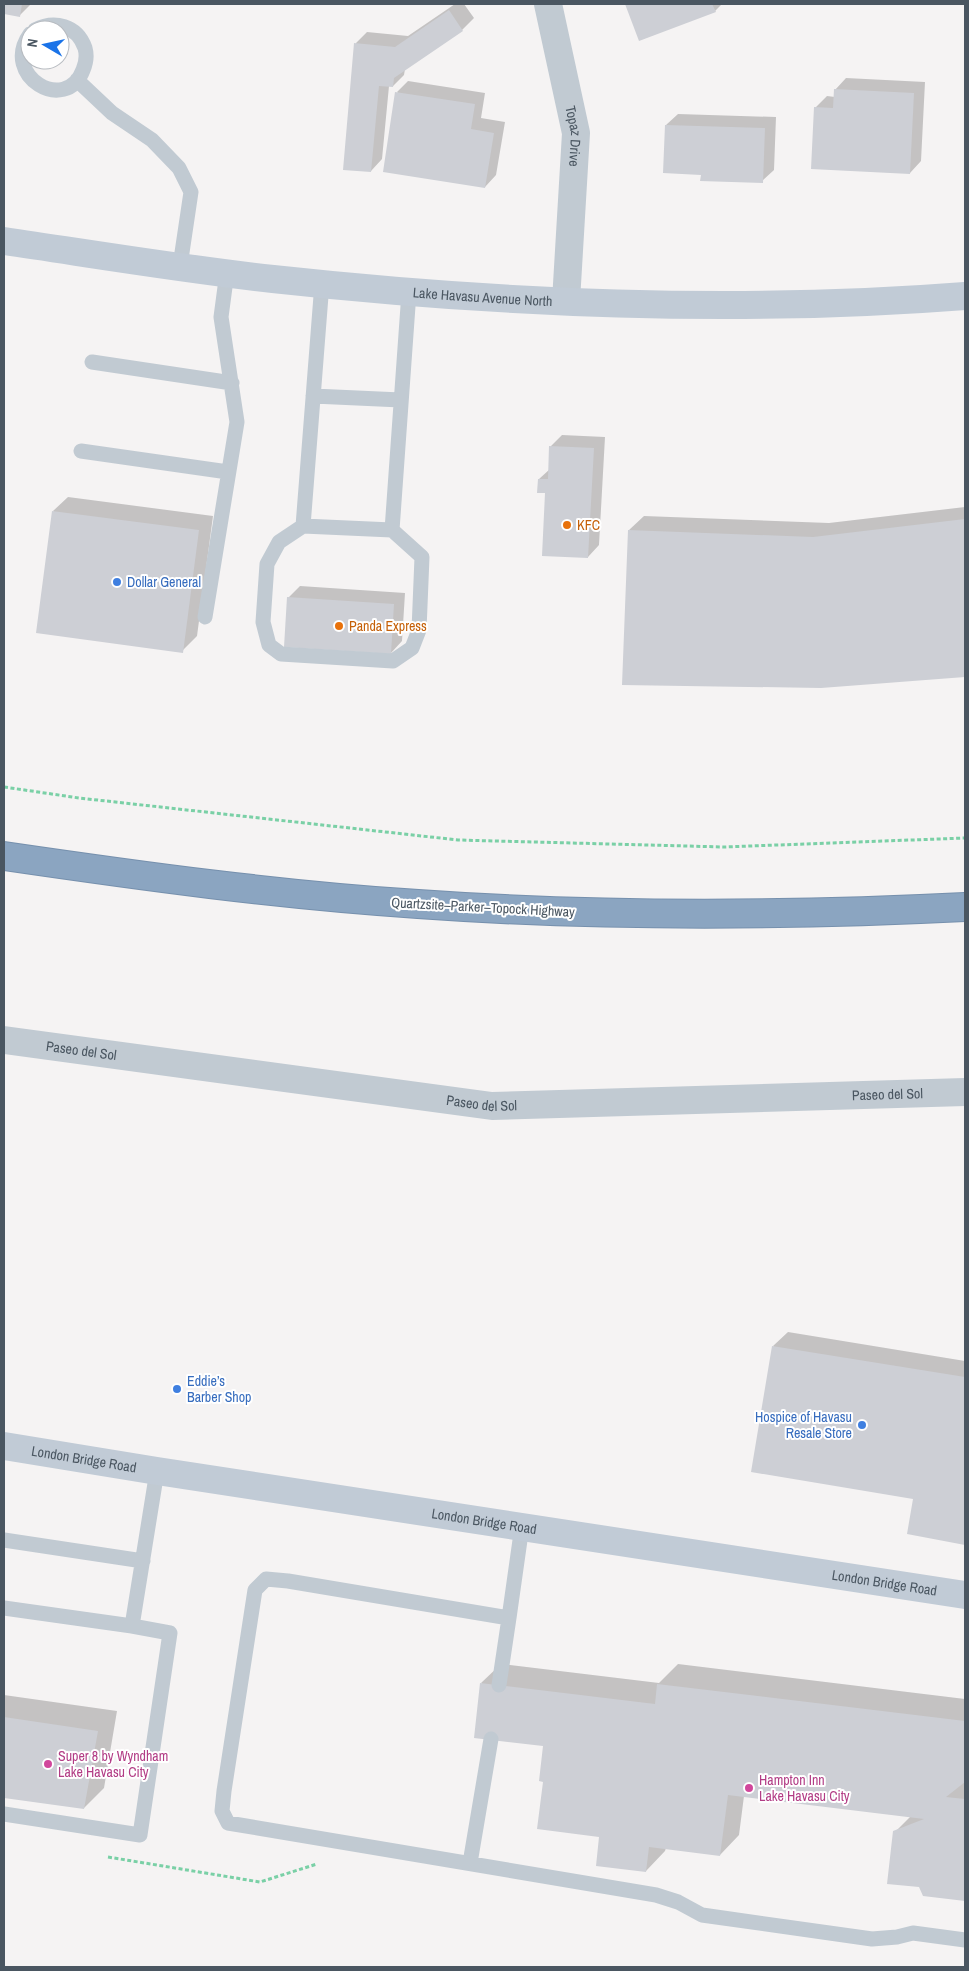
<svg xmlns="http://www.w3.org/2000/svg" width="969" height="1971" viewBox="0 0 969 1971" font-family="'Archivo Narrow',sans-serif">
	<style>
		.shadow { fill: #0003 }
		.building { fill: #cdcfd5 }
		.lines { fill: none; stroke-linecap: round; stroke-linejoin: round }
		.highway-casing { stroke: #7690ad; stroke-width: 30 }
		.path { stroke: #7ad0a6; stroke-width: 3; stroke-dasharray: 4 2.5; stroke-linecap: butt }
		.lane { stroke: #c1cad2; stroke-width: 15 }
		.street { stroke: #c1cad2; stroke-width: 28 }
		.secondary { stroke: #c1cbd6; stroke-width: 28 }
		.highway { stroke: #8ba5c1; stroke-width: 28 }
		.food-dot { fill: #e8710a; stroke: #fff; stroke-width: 2 }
		.shop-dot { fill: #3f7fe0; stroke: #fff; stroke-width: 2 }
		.hotel-dot { fill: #d1479c; stroke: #fff; stroke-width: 2 }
		.labels { text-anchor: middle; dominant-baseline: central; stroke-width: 4; stroke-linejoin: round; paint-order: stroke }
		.street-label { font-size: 14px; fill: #4a5661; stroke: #fff }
		.food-label { font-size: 14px; fill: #c56008; stroke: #fff; text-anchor: start }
		.shop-label { font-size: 14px; fill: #366cbe; stroke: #fff; text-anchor: start }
		.hotel-label { font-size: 14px; fill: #b23c85; stroke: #fff; text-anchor: start }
	</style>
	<rect width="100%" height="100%" fill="#f5f3f3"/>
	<path class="shadow" d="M4 4H31L19 16 4 13Z
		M455 4H464L474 18 462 30 405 69 404 75 393 86H389L382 159 371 171 356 43 367 32 408 36Z
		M626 4H722L715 11 640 40Z
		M846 78 925 82 921 161 910 173 815 108 827 96 835 97V90Z
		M408 81 485 93 481 118 505 122 496 175 485 187 397 92Z
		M678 114 776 117 774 170 762 181 702 173 666 125Z
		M562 435 605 437 599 545 588 557 539 479 550 469 551 446Z
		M68 497 213 516 197 636 182 651 53 511Z
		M965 507V675L821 686 629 530 644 516 829 523Z
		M300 586 405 593 402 641 391 653 288 598Z
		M788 1332 965 1361V1543L908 1533 915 1498 773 1346Z
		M501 1664 659 1683 678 1664 965 1699V1900L924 1894 895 1832 911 1816 744 1796 739 1835 720 1855 666 1848 665 1851 646 1871 601 1836 544 1781 545 1745 481 1683Z
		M4 1695 117 1711 104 1788 84 1808 4 1797Z"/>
	<path class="building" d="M4 4H22L20 17 4 14Z
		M625 4H712L716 12 639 41Z
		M449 10 463 31 394 78 393 87 379 86 371 172 343 170 354 43 395 47Z
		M834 89 914 93 910 174 811 169 814 107 833 108Z
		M395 92 475 104 471 129 494 133 485 188 383 172Z
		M665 125 765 128 763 183 700 181 701 175 663 173Z
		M549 446 594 448 588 558 542 556 545 493H537L538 479H548Z
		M52 511 199 530 183 653 36 633Z
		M965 519V677L821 688 622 685 628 530 813 537Z
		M287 597 394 604 391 654 284 647Z
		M772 1346 965 1377V1545L907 1534 913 1499 751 1472Z
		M480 1683 655 1704 657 1684 965 1721V1782L946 1797 965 1799V1901L923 1896 919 1887 887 1884 893 1831 924 1819 728 1795 720 1856 649 1847 646 1872 596 1866 599 1837 537 1829 543 1782 539 1781 543 1746 474 1738Z
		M4 1717 98 1731 84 1809 4 1798Z"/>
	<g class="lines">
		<defs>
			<path id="highway" d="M4 856C141 876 279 895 418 904 600 917 783 916 965 907"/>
		</defs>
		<use href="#highway" class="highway-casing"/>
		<path class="path" d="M4 787 79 798 458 840 724 847 965 838
			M108 1857 260 1882 317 1864"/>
		<path class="lane" d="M30 34C0 76 66 115 83 70 86 63 87 55 85 48 77 25 54 20 35 30
			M77 80 112 113 152 140 179 168 191 192 180 266
			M92 362 232 383
			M313 396 401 400
			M81 451 228 472
			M303 526 279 542 267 564 263 622 269 645 281 654 393 661 412 648 419 630 422 557 392 530 303 526 322 283
			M392 530 409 292
			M205 617 237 422 221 317 227 272
			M522 1526 509 1618 288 1581 266 1579 255 1590 224 1791 222 1811 228 1823 656 1895 678 1902 702 1915 872 1939 897 1937 913 1933 965 1940
			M4 1540 143 1561
			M4 1608 132 1626 157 1471
			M499 1685 509 1618
			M4 1814 140 1835 170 1633 132 1626
			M470 1863 491 1739"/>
		<g class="street">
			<path id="s1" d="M548 4 576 133 566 301"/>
			<path id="s2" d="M4 1040 492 1106 965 1092"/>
		</g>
		<g class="secondary">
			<path id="s3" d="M4 241C93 254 183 269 273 279 502 304 735 314 965 296"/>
			<path id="s4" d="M4 1446 157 1471 965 1595"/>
		</g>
		<use href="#highway" class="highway"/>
	</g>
	<g class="food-dot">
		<circle cx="567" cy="525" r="5"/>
		<circle cx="339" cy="626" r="5"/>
	</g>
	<g class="shop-dot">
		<circle cx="117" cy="582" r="5"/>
		<circle cx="177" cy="1389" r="5"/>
		<circle cx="862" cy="1425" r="5"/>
	</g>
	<g class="hotel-dot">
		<circle cx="48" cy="1764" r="5"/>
		<circle cx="749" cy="1788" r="5"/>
	</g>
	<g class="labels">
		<g class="street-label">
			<text stroke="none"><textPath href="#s1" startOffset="135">Topaz Drive</textPath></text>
			<text stroke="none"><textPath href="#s3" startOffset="482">Lake Havasu Avenue North</textPath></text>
			<text transform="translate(483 907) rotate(3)">Quartzsite–Parker–Topock Highway</text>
			<text stroke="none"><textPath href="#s2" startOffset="78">Paseo del Sol</textPath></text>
			<text stroke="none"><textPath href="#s2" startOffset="888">Paseo del Sol</textPath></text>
			<text stroke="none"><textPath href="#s2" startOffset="482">Paseo del Sol</textPath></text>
			<text stroke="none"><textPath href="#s4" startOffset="81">London Bridge Road</textPath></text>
			<text stroke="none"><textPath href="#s4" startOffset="486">London Bridge Road</textPath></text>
			<text stroke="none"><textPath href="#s4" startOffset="891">London Bridge Road</textPath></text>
		</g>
		<g class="food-label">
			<text x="577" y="525">KFC</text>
			<text x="349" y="626">Panda Express</text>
		</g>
		<g class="shop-label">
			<text x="127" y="582">Dollar General</text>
			<text x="187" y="1381">Eddie’s<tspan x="187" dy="16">Barber Shop</tspan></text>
			<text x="852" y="1417" text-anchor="end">Hospice of Havasu<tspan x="852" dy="16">Resale Store</tspan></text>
		</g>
		<g class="hotel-label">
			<text x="58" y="1756">Super 8 by Wyndham<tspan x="58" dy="16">Lake Havasu City</tspan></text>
			<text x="759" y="1780">Hampton Inn<tspan x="759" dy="16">Lake Havasu City</tspan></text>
		</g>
	</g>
	<rect width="969" height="1971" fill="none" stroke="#4a5661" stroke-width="10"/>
	<g transform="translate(45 45) rotate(279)"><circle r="24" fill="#ffffff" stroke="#b7bbc0"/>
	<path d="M0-4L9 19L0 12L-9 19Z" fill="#1a73e8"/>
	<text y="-8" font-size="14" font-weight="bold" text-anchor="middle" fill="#4a5661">N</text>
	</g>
</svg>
